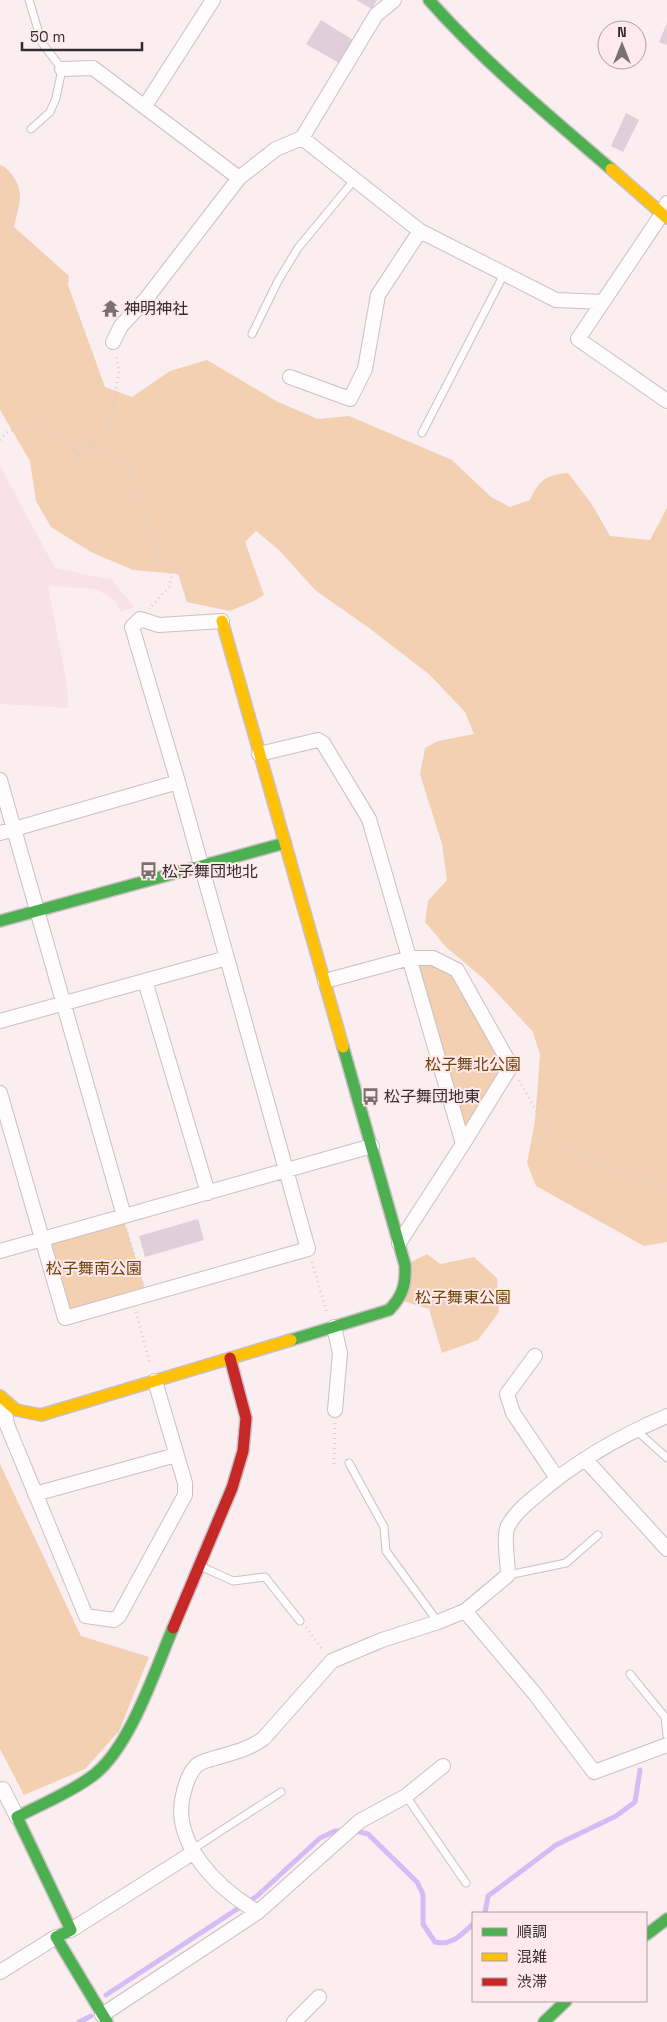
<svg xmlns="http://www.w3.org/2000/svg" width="667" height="2022" viewBox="0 0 667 2022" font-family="'Space Grotesk','Noto Sans JP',sans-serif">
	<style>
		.built { fill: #f8e2e6 }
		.green { fill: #f2d0b1 }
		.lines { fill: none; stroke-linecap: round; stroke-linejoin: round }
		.stream { stroke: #d5bcf5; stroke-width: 5 }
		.building { fill: #e1cedb }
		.lane-casing { stroke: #cac0c2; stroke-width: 9 }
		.street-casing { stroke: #cac0c2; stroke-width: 16 }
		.fast-casing { stroke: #cac0c2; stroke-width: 14 }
		.slow-casing { stroke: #cac0c2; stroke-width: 14 }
		.jam-casing { stroke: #cac0c2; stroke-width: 14 }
		.path { stroke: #d5d0d1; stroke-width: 3; stroke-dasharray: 1 4; stroke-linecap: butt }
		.lane { stroke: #fefcfd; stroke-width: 7 }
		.street { stroke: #fefcfd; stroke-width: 14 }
		.fast { stroke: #4caf50; stroke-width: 11 }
		.slow { stroke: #ffc107; stroke-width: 11 }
		.jam { stroke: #c62828; stroke-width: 11 }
		.labels { text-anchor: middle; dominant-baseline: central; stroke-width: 4; stroke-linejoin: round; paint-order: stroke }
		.poi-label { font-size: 16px; fill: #342c2e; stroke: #ffe9ed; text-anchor: start }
		.park-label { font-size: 16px; fill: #6d440a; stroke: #ffe9ed }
	</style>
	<rect width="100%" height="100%" fill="#faeef0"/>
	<path class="built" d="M0 466 55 568 112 580 134 607 121 612 116 602 97 589 48 586 67 685 68 708 0 704Z"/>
	<path class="green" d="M0 165C6 167 8 170 12 175 26 194 18 206 14 227L69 276 68 285 105 387 132 397 170 371 207 360 278 402 318 419 349 416 452 460 491 497 510 507 530 500C538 481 547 474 568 473L591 503 610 536 650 540 667 508V1242L644 1246 536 1186 527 1163 535 1121 540 1055 533 1032 484 979 446 947 425 922 428 901 447 880 442 844 420 774 425 748 438 741 474 734 465 712 430 675 369 628 315 590 279 550 256 531 245 542 264 595 254 601 230 611 187 602 178 574 133 570 91 552 51 527 36 501 30 461 0 410Z
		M410 958 457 970 511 1066 463 1143Z
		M123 1217 147 1296 65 1318 41 1240Z
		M427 1254 440 1264 474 1257 497 1278 499 1312 478 1340 442 1353 429 1309 400 1300 405 1265Z
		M0 1464 81 1636 149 1657 119 1731 85 1769 24 1795 0 1749Z"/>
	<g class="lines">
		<path class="stream" d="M352 1830 368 1834 417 1882 423 1894V1924L435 1942C452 1946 461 1935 473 1924
			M485 1913 488 1896 556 1845 616 1816 635 1802 640 1770
			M106 1995 257 1896 320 1838 335 1831H344
			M79 2022 91 2016"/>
	</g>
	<path class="building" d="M356 0H377L372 9Z
		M321 20 353 40 339 63 306 44Z
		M667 23V45L659 42Z
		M626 113 639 120 623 152 611 146Z
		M198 1219 204 1240 145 1257 139 1236Z"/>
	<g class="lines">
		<defs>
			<path id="lane" d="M29 0 42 43 62 69 56 98 50 112 31 129
				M252 334 278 281 298 248 355 179
				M422 433 504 274
				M636 1430 667 1458
				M349 1463 384 1527 386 1551 438 1622
				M200 1566 233 1581 265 1577 300 1621
				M508 1575 566 1563 598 1535
				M630 1674 665 1717 667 1735
				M406 1796 466 1883
				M193 1849 281 1792"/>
			<path id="street" d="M62 69 93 68 239 178
				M145 106 213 0
				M302 138 420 231 556 300 603 302
				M667 203 662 214 578 339 667 401
				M113 342 121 326 146 299 239 178 276 149 302 138 376 15 394 0
				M290 377 350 399 365 369 378 295 420 231
				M259 754 318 740 323 743 369 819 463 1144 399 1243
				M0 780 124 1216
				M0 833 178 782
				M145 981 208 1193
				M325 981 410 958H433L457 970 511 1066 463 1144
				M0 1021 227 958
				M0 1093 65 1318 308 1249 178 782 132 627 140 619 159 625 222 621
				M0 1251 372 1146
				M334 1327 340 1353 335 1410
				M535 1356 507 1394 513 1413 557 1478
				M3 1401 7 1425 86 1616 114 1620 119 1616 185 1495V1483L155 1381
				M585 1459 667 1549
				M35 1494 176 1455
				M465 1611 535 1694 594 1772 667 1745
				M3 1789 17 1817
				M258 1912C218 1889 169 1842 184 1791 187 1781 189 1773 197 1765 202 1761 209 1760 215 1758 232 1753 250 1749 264 1738L332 1661 382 1640 438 1622 465 1611 508 1575C508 1563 503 1535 508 1526 515 1513 526 1504 537 1495 575 1462 620 1436 667 1416
				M71 1930 194 1852
				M0 1972 56 1937
				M102 2015 258 1912 360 1821 406 1796 443 1766
				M294 2022 319 1997"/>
			<path id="fast" d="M429 0C484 62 548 115 611 169
				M0 921 285 843
				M291 1340 389 1310C403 1296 406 1284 405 1265L343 1047
				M646 1935 667 1919
				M107 2022 56 1937 71 1930 17 1817C40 1805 71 1792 91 1777 129 1751 155 1670 173 1628
				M544 2022 566 2001"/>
			<path id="slow" d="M611 169 667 218
				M222 621 343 1047
				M0 1396 16 1410 41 1415 291 1340"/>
			<path id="jam" d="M173 1628 232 1488 243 1451 246 1418 230 1358"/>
		</defs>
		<use href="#lane" class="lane-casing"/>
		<use href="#street" class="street-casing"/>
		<use href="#fast" class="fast-casing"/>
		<use href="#slow" class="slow-casing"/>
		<use href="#jam" class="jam-casing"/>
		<path class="path" d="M0 440 6 433 36 420 59 435 79 454
			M85 448 111 417 119 371 116 354
			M79 455 93 444 115 456 133 471 152 540 172 575 169 587 149 609
			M519 1080 552 1139 609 1170 667 1186
			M126 1229 143 1283
			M312 1262 327 1313
			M136 1312 150 1364
			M335 1423 334 1464H338
			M306 1627 323 1650"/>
		<use href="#lane" class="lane"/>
		<use href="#street" class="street"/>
		<use href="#fast" class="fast"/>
		<use href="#slow" class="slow"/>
		<use href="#jam" class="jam"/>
	</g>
	<defs>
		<symbol id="temple-bare" viewBox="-9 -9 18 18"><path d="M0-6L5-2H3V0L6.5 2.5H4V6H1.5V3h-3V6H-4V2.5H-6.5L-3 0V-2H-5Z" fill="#797072" stroke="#ffe9ed" stroke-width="2.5" paint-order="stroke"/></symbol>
		<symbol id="bus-bare" viewBox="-9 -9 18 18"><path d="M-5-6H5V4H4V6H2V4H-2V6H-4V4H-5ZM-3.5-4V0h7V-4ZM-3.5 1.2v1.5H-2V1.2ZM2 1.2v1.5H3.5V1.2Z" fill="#797072" stroke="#ffe9ed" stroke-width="2.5" paint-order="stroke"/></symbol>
	</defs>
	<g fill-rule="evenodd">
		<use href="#temple-bare" x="98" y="296" width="25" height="25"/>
		<use href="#bus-bare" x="136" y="858" width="25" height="25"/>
		<use href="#bus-bare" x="358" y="1084" width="25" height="25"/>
	</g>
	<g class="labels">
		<g class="poi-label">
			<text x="124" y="308">神明神社</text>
			<text x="162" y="871">松子舞団地北</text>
			<text x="384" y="1096">松子舞団地東</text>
		</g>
		<g class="park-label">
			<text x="473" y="1064">松子舞北公園</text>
			<text x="94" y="1268">松子舞南公園</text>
			<text x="463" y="1297">松子舞東公園</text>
		</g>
	</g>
	<rect x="472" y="1912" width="175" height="90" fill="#ffe9ed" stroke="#ae9da1"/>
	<rect x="482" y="1928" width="25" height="8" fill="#4caf50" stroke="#ae9da1"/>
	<text x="517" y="1937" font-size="15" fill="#342c2e">順調</text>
	<rect x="482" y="1953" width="25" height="8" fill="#ffc107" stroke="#ae9da1"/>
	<text x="517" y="1962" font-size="15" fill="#342c2e">混雑</text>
	<rect x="482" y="1978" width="25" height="8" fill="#c62828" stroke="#ae9da1"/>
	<text x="517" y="1987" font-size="15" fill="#342c2e">渋滞</text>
	<g transform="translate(622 45)"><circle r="24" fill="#ffe9ed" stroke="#ae9da1"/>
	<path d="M0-4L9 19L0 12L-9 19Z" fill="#797072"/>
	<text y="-8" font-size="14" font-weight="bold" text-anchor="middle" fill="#342c2e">N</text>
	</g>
	<path d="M22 42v8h120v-8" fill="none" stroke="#342c2e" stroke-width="2.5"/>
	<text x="30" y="42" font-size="15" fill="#342c2e" stroke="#ffe9ed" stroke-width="4" paint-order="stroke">50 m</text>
</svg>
